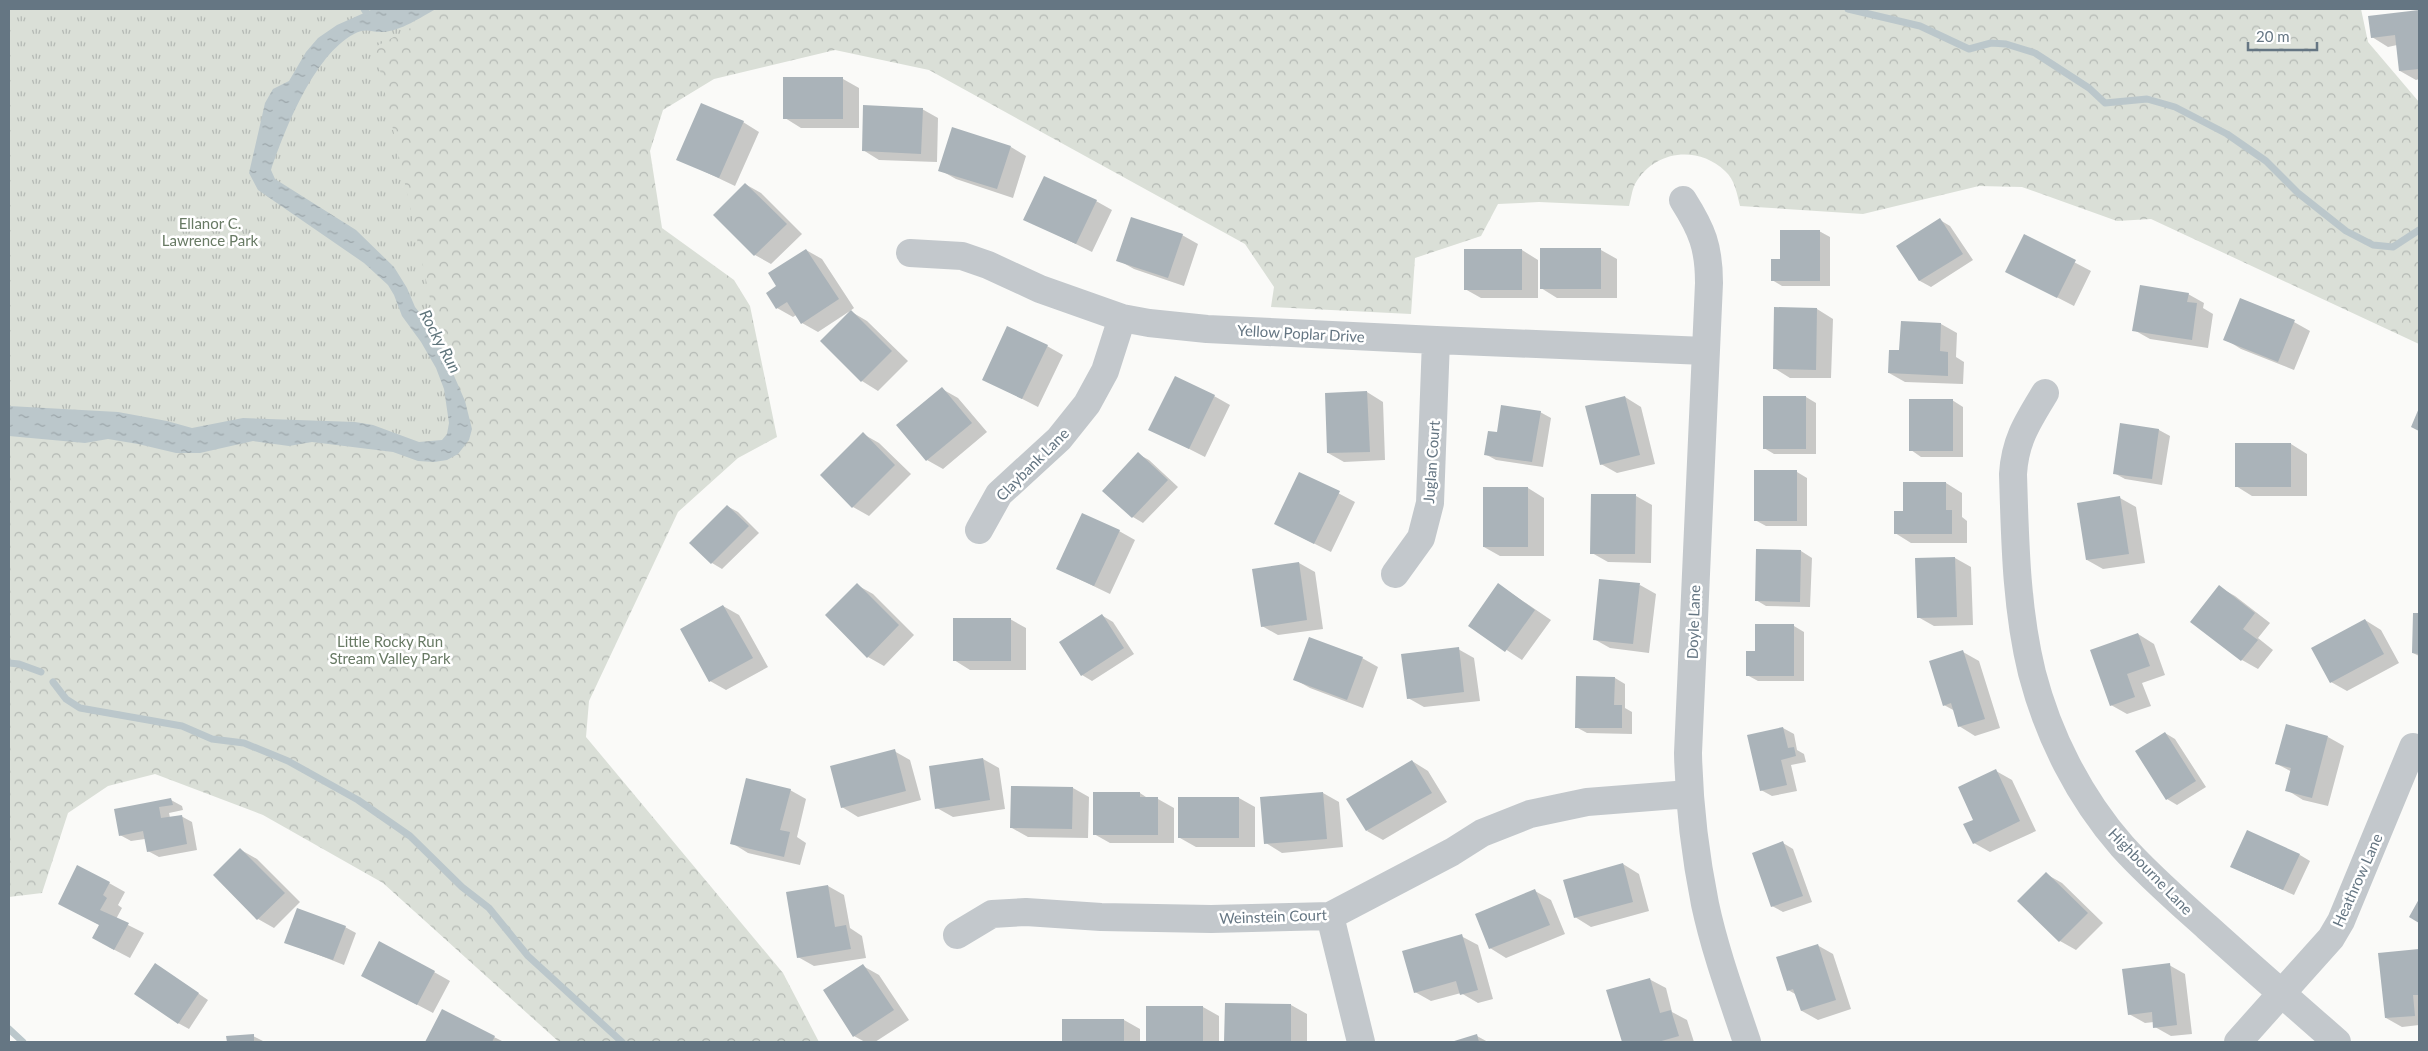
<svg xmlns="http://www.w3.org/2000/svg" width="2428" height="1051" viewBox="0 0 2428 1051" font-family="Lato,sans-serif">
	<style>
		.forest { fill: url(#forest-crowns) }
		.park { fill: url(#park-tufts) }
		.water { fill: url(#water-ripples) }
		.shadow { fill: #0003 }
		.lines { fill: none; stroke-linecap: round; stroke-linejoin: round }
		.stream { stroke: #bbc7cb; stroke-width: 7 }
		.building { fill: #aab3b9 }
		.minor { stroke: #c3c8cc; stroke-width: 28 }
		.labels { text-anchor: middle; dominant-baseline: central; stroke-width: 5; stroke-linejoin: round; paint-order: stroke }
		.park-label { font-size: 15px; fill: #687a64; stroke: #fff }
		.street-label { font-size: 15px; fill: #657683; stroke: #fff }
		.water-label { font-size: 16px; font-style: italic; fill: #60757c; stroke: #fff }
	</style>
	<defs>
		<pattern id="forest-crowns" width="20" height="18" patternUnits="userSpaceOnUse" patternTransform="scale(1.25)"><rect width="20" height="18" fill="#dadfd7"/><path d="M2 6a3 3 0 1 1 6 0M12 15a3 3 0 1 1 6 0" fill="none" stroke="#b4b9b4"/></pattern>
		<pattern id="park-tufts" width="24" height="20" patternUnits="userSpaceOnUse" patternTransform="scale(1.25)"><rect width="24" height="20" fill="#dadfd7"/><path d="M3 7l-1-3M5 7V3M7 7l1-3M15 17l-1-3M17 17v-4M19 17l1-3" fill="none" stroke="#b4b9b4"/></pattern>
		<pattern id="water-ripples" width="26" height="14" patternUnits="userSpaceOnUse" patternTransform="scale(1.25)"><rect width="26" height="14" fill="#bbc7cb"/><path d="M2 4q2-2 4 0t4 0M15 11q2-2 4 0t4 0" fill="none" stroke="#9ca6aa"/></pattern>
	</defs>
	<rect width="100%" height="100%" fill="#fafaf8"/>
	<path class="forest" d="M9 9H2361L2368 42 2419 102V344L2151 219 2117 221 2022 187 1979 186 1863 214 1740 206C1737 194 1735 180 1725 171 1698 145 1654 150 1635 184 1632 190 1631 199 1629 206L1539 202 1498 204 1481 236 1415 258 1411 314 1271 307 1274 287 1245 244 929 70 835 50 714 79 663 110 650 151 662 228 734 280 750 306 777 437 738 458 678 512 589 701 586 737 783 973 819 1042H559L383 883 263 815 155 774 108 786 68 813 42 893 9 897Z"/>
	<path class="park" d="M9 9H446L375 47 459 431 431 445 9 435Z"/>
	<path class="water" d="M373 9H436C421 17 401 31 383 32 371 33 367 27 354 34 314 55 285 129 271 170L275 179 356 230 394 267 407 288 415 307 435 332 465 401 472 429 469 440 458 454 447 460 434 462 418 461 393 452 312 442 289 446 253 441 200 453H176L138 444 108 439 85 443 9 436V406L118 412 167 421 192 428 243 418 355 422 373 425 419 442 442 440 447 434 449 423 444 389 436 368 421 342 402 316 394 295 388 285 364 263 258 190 249 173 265 103 273 89 289 81 306 52 318 38 337 25Z"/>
	<path class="shadow" d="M2419 11V79L2416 80 2400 71 2397 45 2388 47 2372 37 2370 17Z
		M785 79H843L859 88V128H801L785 118Z
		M922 109 938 118 937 162 879 160 863 150Z
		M743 122 759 132 735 186 678 159Z
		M1011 147 1026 156 1013 198 956 179 940 170Z
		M745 184 761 193 802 234 771 264 755 255 715 215Z
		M1096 201 1112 210 1092 252 1025 219Z
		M1940 220 1950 226 1973 260 1931 287 1920 281 1898 246Z
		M1819 231 1830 237V286H1782L1772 280 1781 260Z
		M1182 235 1198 244 1184 286 1134 269 1118 260Z
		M2024 236 2091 271 2074 306 2021 279Z
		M806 250 822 259 854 308 850 311 867 321 908 361 878 391 862 381 822 341 850 311 818 332 802 323 796 315 793 317 777 308 778 287Z
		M1522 250 1538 260V298H1481L1465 289Z
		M1601 250 1617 259V298H1557L1541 288Z
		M2188 294 2204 303 2203 308 2213 314 2208 348 2150 339 2134 330Z
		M1817 309 1833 319 1831 378H1790L1774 368Z
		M2294 322 2310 331 2294 370 2241 349 2225 339Z
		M1941 324 1957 333 1956 357 1964 362 1963 384 1905 382 1889 373 1900 351Z
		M1047 346 1063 355 1038 407 983 379Z
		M942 389 958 398 987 432 943 469 927 460Z
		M1367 392 1383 402 1385 460 1344 462 1328 453Z
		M1214 396 1230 405 1205 457 1150 429Z
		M1625 397 1641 407 1655 464 1617 473 1601 464Z
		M1806 397 1816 403V454H1774L1764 448Z
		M1952 400 1963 407V457H1921L1911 450Z
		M1540 412 1551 418 1543 467 1496 460 1485 454 1498 433Z
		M2121 424 2159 430 2170 436 2162 485 2125 479 2114 473Z
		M863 434 879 443 911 474 869 516 853 507Z
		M2291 444 2307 454V496H2252L2236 486Z
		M1138 454 1149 460 1178 487 1143 523 1133 517 1104 490Z
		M1797 472 1807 478V526H1766L1755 520Z
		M1300 473 1355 502 1331 552 1291 532Z
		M1904 483H1946L1962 493V517L1967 521V543H1911L1895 533 1904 512Z
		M1528 488 1544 498V556H1500L1484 547Z
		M1636 496 1652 505 1651 563 1608 562 1592 553Z
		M2120 498 2136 507 2145 563 2103 569 2087 560Z
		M727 506 738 512 759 533 722 569 712 563 691 543Z
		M1119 531 1135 540 1110 594 1058 569Z
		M1757 550 1801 551 1812 558 1810 607 1766 606 1756 600Z
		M1955 558 1971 567 1973 625 1934 626 1918 617Z
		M1299 563 1315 572 1323 629 1278 635 1262 626Z
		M857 585 873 594 914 635 884 666 868 657Z
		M1499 585 1551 620 1522 660 1470 626Z
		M1640 585 1656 594 1649 653 1610 648 1594 639Z
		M2219 587 2235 596 2270 623 2258 638 2273 650 2258 669 2242 660Z
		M723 606 739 615 768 667 726 690 710 681Z
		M2414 614H2419V656L2413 653Z
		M1103 616 1113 622 1134 654 1092 681 1082 675Z
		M1010 619 1026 628V670H970L954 660Z
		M2365 620 2381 630 2399 663 2347 691 2331 682Z
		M1794 626 1804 632V681H1758L1747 675 1756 653Z
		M2138 634 2154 644 2165 675 2142 683 2151 706 2127 714 2111 705Z
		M1458 649 1474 658 1480 701 1424 707 1408 698Z
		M1963 652 1979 661 2000 728 1975 736 1959 726 1955 711 1944 705Z
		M1362 658 1378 667 1363 708 1310 688 1294 679Z
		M1615 678 1625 684V708L1632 712V734L1587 733 1576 727Z
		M1783 728 1794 734 1797 750 1804 754 1806 762 1791 765 1797 791 1772 796 1761 790Z
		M2165 733 2175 739 2206 787 2177 805 2167 799Z
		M2328 737 2344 746 2328 806 2303 800 2287 790 2292 772 2277 764Z
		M894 751 910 760 921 800 858 817 842 807Z
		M983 759 999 768 1005 809 953 817 937 808Z
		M1412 761 1428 771 1447 802 1383 840 1367 831Z
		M1996 771 2012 780 2036 831 1990 852 1974 843 1975 820Z
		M1073 788 1089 797 1088 838 1028 837 1012 828Z
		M790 790 806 799 797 837 806 843 800 865 748 853 732 843Z
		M1140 793 1149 799H1158L1174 808V843H1110L1094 834Z
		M1323 793 1339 802 1343 847 1282 853 1266 843Z
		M1180 798H1239L1255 807V847H1196L1180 838Z
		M171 800 182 806 183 810 169 813 170 818 181 816 192 822 197 850 159 857 148 851 145 839 131 841 120 835 116 810Z
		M1783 843 1793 849 1812 902 1783 912 1772 906Z
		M241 850 257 859 300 902 274 928 258 919Z
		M2300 855 2310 861 2294 895 2242 872Z
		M1623 864 1639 874 1649 911 1591 927 1575 917Z
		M2046 874 2062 883 2103 923 2076 950 2060 941 2019 901Z
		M109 883 125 892 118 905 122 908 116 919 144 933 130 958 109 947 100 925 75 912Z
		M828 886 844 895 850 928 862 936 866 958 814 966 798 957 788 893Z
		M1535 891 1551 900 1565 934 1506 958 1490 948Z
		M345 927 356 933 344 965 286 942Z
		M1461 936 1478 945 1493 999 1478 1003 1461 993 1431 1001 1415 992Z
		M1817 945 1833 954 1851 1009 1818 1020 1802 1011 1797 995 1788 990Z
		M2419 951V1025L2402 1027 2386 1018 2380 954Z
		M2169 965 2185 974 2192 1034 2171 1036 2155 1027 2154 1022 2145 1023 2129 1014Z
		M863 966 879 975 909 1020 875 1042H865L854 1036Z
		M165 971 208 1000 189 1029 178 1023Z
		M434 972 450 981 433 1013 378 984Z
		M1649 979 1666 988 1672 1012 1687 1020 1694 1042H1623L1608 991Z
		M1226 1004 1291 1005 1307 1014V1042H1226Z
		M1148 1007H1203L1219 1016V1042H1148Z
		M443 1011 494 1037 504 1042H427Z
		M1063 1020H1124L1140 1029V1042H1063Z
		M253 1036 265 1042H228V1037Z
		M1477 1036 1488 1042H1453Z"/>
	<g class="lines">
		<path class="stream" d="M364 9 366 12
			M1848 9 1920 26 1969 49 1991 43 2006 44 2035 53 2089 88 2105 103 2147 99 2175 107 2227 134 2266 161 2298 193 2346 231 2373 245 2393 247 2419 230
			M9 663 19 664 41 672
			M53 682 66 699 80 708 182 726 212 739 244 743 288 761 358 800 410 836 462 887 489 908 528 956 622 1042
			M9 1029 23 1042"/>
	</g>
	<path class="building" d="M2419 10V69L2399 71 2395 35 2371 38 2368 16Z
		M783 77H843V119H783Z
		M701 103 744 121 719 178 676 160Z
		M863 105 923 108 921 154 862 151Z
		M952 127 1011 146 997 189 938 171Z
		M1044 176 1097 200 1076 244 1023 220Z
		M745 183 787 224 754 256 713 215Z
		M1131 217 1183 234 1168 278 1116 261Z
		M1940 218 1963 254 1919 281 1896 246Z
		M1780 230H1820V281H1771V259H1780Z
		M2024 234 2076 260 2057 298 2005 272Z
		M1540 248H1601V289H1540Z
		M806 249 839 299 801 324 787 302 776 309 766 293 776 286 768 273Z
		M1464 249H1522V290H1464Z
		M2140 285 2189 293 2187 302 2197 303 2192 340 2132 331Z
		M2240 298 2295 320 2278 362 2223 340Z
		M1774 307 1817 308 1816 370 1773 369Z
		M851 310 892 351 861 382 820 341Z
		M1901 321 1941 323 1940 351 1948 352V376L1888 373 1889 350H1899Z
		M1007 326 1048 345 1022 399 982 380Z
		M1175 376 1215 395 1189 449 1148 430Z
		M942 387 972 423 926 461 896 425Z
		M1367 391 1370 452 1327 453 1325 393Z
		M1625 396 1640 455 1600 465 1585 406Z
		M1763 396H1806V449H1763Z
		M1909 399H1953V451H1909Z
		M1501 405 1541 411 1532 462 1484 455 1488 431 1497 432Z
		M2419 408V431L2411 427Z
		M2120 423 2159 429 2152 479 2113 474Z
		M863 432 895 465 852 508 820 475Z
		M2235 443H2291V487H2235Z
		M1138 452 1168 480 1132 518 1102 491Z
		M1754 470H1797V521H1754Z
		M1299 472 1340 491 1314 544 1274 524Z
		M1903 482H1946V510H1952V534H1894V511H1903Z
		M1483 487H1528V547H1483Z
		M1591 494H1636L1635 554H1590Z
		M2120 496 2129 554 2086 560 2077 503Z
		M727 505 749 526 711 564 689 543Z
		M1082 513 1120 530 1094 586 1056 569Z
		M1756 549 1801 550 1800 602 1755 601Z
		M1955 557 1957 617 1917 618 1915 558Z
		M1299 562 1307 620 1261 627 1252 569Z
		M1599 579 1640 583 1633 644 1593 640Z
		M857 583 899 625 867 658 825 615Z
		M1498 583 1535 610 1505 652 1468 626Z
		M2219 585 2255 613 2243 629 2258 640 2241 661 2190 622Z
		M723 605 753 658 709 682 680 629Z
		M2413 613H2419V654L2412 653Z
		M1102 614 1124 648 1081 676 1059 642Z
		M953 618H1011V661H953Z
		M2365 619 2384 654 2330 683 2311 648Z
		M1755 624H1794V676H1746V651H1755Z
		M2138 633 2150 666 2127 674 2135 697 2110 706 2090 650Z
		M1309 637 1363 657 1347 700 1293 680Z
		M1459 647 1464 692 1407 699 1401 654Z
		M1963 650 1985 719 1958 727 1951 703 1943 706 1929 661Z
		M1576 676 1615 677 1614 705H1622V728H1575Z
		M2286 724 2328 736 2312 798 2285 791 2291 768 2275 764Z
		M1783 727 1788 748 1794 747 1796 756 1781 760 1787 785 1760 791 1747 735Z
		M2165 732 2196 781 2166 800 2135 751Z
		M895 749 906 791 841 808 830 766Z
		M983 758 990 800 935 809 929 766Z
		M1412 760 1432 793 1366 831 1346 799Z
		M1996 769 2020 821 1973 844 1963 824 1973 820 1958 787Z
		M746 778 791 789 780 830 790 832 784 857 730 844Z
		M1011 786 1073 787 1072 829 1010 828Z
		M1093 792H1140V797H1158V835H1093Z
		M1323 792 1327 839 1264 844 1260 797Z
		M1178 797H1239V838H1178Z
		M171 798 173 805 159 807 161 818 182 815 187 844 147 852 143 831 119 836 114 809Z
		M2247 830 2300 854 2283 890 2230 867Z
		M1783 841 1803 896 1771 907 1752 853Z
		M240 848 285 893 257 920 213 875Z
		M1623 863 1633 902 1574 918 1563 880Z
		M77 865 110 882 103 895 107 898 100 910 129 923 114 950 92 938 99 925 58 904Z
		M2046 872 2088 913 2059 942 2017 901Z
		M828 885 835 927 846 925 851 949 797 958 786 892Z
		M1535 889 1550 925 1489 949 1475 914Z
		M2419 899V923L2409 917Z
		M297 908 346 926 333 960 284 943Z
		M1462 934 1478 990 1460 995 1456 981 1414 993 1402 951Z
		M379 941 435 971 417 1005 361 976Z
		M1818 944 1836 1000 1801 1011 1793 989 1787 991 1776 957Z
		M2419 949V995H2413L2415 1016 2385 1018 2378 953Z
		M155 963 199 993 178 1024 134 994Z
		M2170 963 2177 1025 2153 1028 2152 1012 2128 1015 2122 969Z
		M863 964 894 1010 853 1037 823 990Z
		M1650 978 1660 1013 1671 1010 1679 1036 1658 1042H1622L1606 990Z
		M1225 1003 1291 1004V1042H1224Z
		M1146 1006H1203V1042H1146Z
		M442 1009 495 1036 492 1042H425Z
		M1062 1019H1124V1042H1062Z
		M254 1034V1042H227L226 1036Z
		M1477 1034 1479 1042H1451Z"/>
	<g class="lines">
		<path class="minor" d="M1683 200C1702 230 1709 247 1709 283L1688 753C1689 803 1695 854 1705 904 1715 951 1732 997 1747 1042
			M910 253 962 256 988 265 1040 289 1122 318 1149 323 1207 329 1436 340 1705 351
			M2045 393C2028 421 2015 440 2013 474 2015 540 2016 608 2032 673 2048 735 2079 797 2122 846 2148 875 2178 901 2207 927 2250 966 2294 1004 2337 1042
			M979 530 999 494 1059 439 1087 404 1105 371 1122 318
			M1395 574 1421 538 1430 503 1436 340
			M1330 916 1361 1042
			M957 935 992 914 1026 912 1101 917 1211 919 1330 916 1452 852 1482 833 1530 814 1587 802 1689 794
			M2238 1042 2331 938 2341 921 2413 747"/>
	</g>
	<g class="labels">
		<g class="park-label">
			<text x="210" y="223">Ellanor C.<tspan x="210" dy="17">Lawrence Park</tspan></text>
			<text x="390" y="641">Little Rocky Run<tspan x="390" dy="17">Stream Valley Park</tspan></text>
		</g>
		<g class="street-label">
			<text transform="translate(1301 333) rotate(3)">Yellow Poplar Drive</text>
			<text transform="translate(1431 462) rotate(-86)">Juglan Court</text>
			<text transform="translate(1032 464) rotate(-45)">Claybank Lane</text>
			<text transform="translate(1693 622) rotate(-88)">Doyle Lane</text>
			<text transform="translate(2151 871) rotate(46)">Highbourne Lane</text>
			<text transform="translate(2357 880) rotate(-66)">Heathrow Lane</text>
			<text transform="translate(1273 916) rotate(-2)">Weinstein Court</text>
		</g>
		<g class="water-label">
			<text transform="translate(441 341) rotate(62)">Rocky Run</text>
		</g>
	</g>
	<rect width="2428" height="1051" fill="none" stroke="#657683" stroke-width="20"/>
	<path d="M2248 42v8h69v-8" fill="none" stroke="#657683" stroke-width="2.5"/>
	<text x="2256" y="42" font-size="15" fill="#657683" stroke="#ffffff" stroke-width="4" paint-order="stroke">20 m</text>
</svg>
